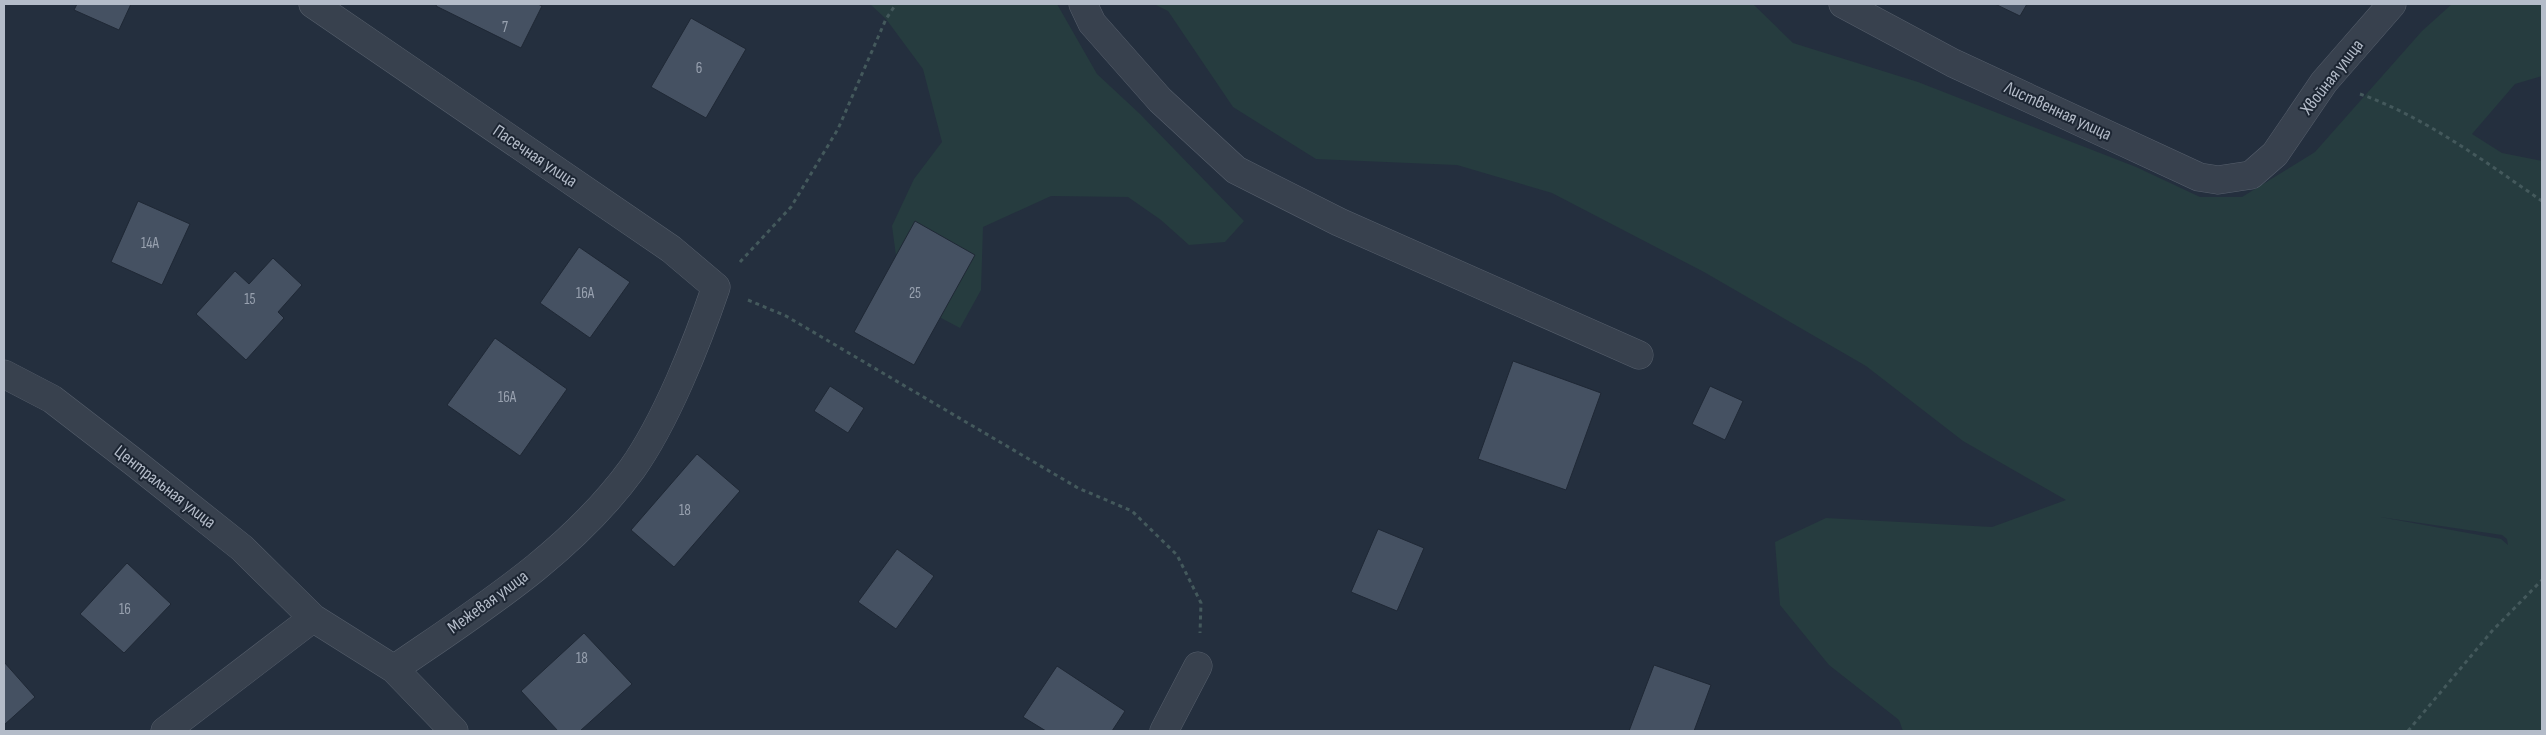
<svg xmlns="http://www.w3.org/2000/svg" width="2546" height="735" viewBox="0 0 2546 735" font-family="'Sofia Sans Condensed',sans-serif">
	<style>
		.green { fill: #263c3f; fill-rule: evenodd }
		.building { fill: #455162; stroke: #1f2835 }
		.lines { fill: none; stroke-linecap: round; stroke-linejoin: round }
		.minor-casing { stroke: #565f6c; stroke-width: 29 }
		.path { stroke: #44595c; stroke-width: 3; stroke-dasharray: 4 4; stroke-linecap: butt }
		.minor { stroke: #38414e; stroke-width: 28 }
		.labels { text-anchor: middle; dominant-baseline: central; stroke-width: 4; stroke-linejoin: round; paint-order: stroke }
		.number-label { font-size: 15px; fill: #98a1af }
		.street-label { font-size: 18px; fill: #b4bcc9; stroke: #1d2633 }
	</style>
	<rect width="100%" height="100%" fill="#242f3e"/>
	<path class="green" d="M870 4H1057L1097 74 1140 114 1244 221 1225 242 1189 245 1161 220 1128 197 1051 196 983 227 981 290 960 328 928 311 900 285 892 226 914 179 942 142 923 69 886 19Z
		M1154 4H1753L1793 43 1918 82 2136 167 2200 197H2242L2315 152 2422 31 2452 4H2542V76L2515 84 2472 134 2502 153 2542 161V731H1903L1899 720 1829 665 1780 605 1775 542 1826 518 1992 527 2066 500 1963 441 1866 366 1704 272 1552 193 1457 165 1316 159 1233 107 1168 11ZM2380 517 2502 535 2507 539 2508 545 2501 539Z"/>
	<path class="building" d="M77 4H131L119 30 74 10Z
		M437 4H538L542 6 521 48 436 6Z
		M1995 4H2027L2020 16Z
		M691 18 746 49 706 118 651 87Z
		M138 201 190 224 162 285 111 262Z
		M915 221 975 255 914 365 854 332Z
		M579 247 630 282 590 338 540 303Z
		M273 258 302 285 278 312 284 318 246 360 196 314 235 271 249 284Z
		M495 338 567 389 520 456 447 405Z
		M1513 361 1601 393 1566 490 1478 459Z
		M830 386 864 408 848 433 814 411Z
		M1710 386 1743 401 1725 440 1692 424Z
		M697 454 740 491 674 567 631 530Z
		M1378 529 1424 548 1397 611 1351 592Z
		M897 549 934 576 896 629 858 602Z
		M127 563 171 604 124 653 80 614Z
		M584 633 632 684 580 731H558L521 691Z
		M4 662 35 697 4 725Z
		M1654 665 1711 685 1694 731H1629Z
		M1057 666 1125 711 1112 731H1046L1023 717Z"/>
	<g class="lines">
		<defs>
			<path id="minor" d="M1083 4 1092 23 1160 100 1236 170 1339 222 1639 355
				M1843 4 1953 63 2199 177 2218 180 2251 175 2275 154 2324 82 2392 4
				M4 374 52 399 135 463 242 548 313 618
				M394 669 454 731
				M165 731 313 618 394 669C478 611 570 554 632 469 666 421 697 343 716 287L671 249 313 4
				M1164 731 1198 666"/>
		</defs>
		<use href="#minor" class="minor-casing"/>
		<path class="path" d="M2360 94C2423 116 2487 163 2542 201
			M740 262 791 207 838 129 886 19 896 4
			M748 300 786 316 1078 488 1132 511 1177 555 1201 603 1200 633
			M2408 731 2492 631 2542 580"/>
		<use href="#minor" class="minor"/>
	</g>
	<g class="labels">
		<g class="number-label">
			<text x="505" y="27">7</text>
			<text x="699" y="68">6</text>
			<text x="150" y="243">14А</text>
			<text x="585" y="293">16А</text>
			<text x="915" y="293">25</text>
			<text x="250" y="299">15</text>
			<text x="507" y="397">16А</text>
			<text x="685" y="510">18</text>
			<text x="125" y="609">16</text>
			<text x="582" y="658">18</text>
		</g>
		<g class="street-label">
			<text transform="translate(2332 77) rotate(-52)">Хвойная улица</text>
			<text transform="translate(2058 111) rotate(25)">Лиственная улица</text>
			<text transform="translate(535 156) rotate(34)">Пасечная улица</text>
			<text transform="translate(165 487) rotate(38)">Центральная улица</text>
			<text transform="translate(488 602) rotate(-36)">Межевая улица</text>
		</g>
	</g>
	<rect width="2546" height="735" fill="none" stroke="#b4bcc9" stroke-width="10"/>
</svg>
